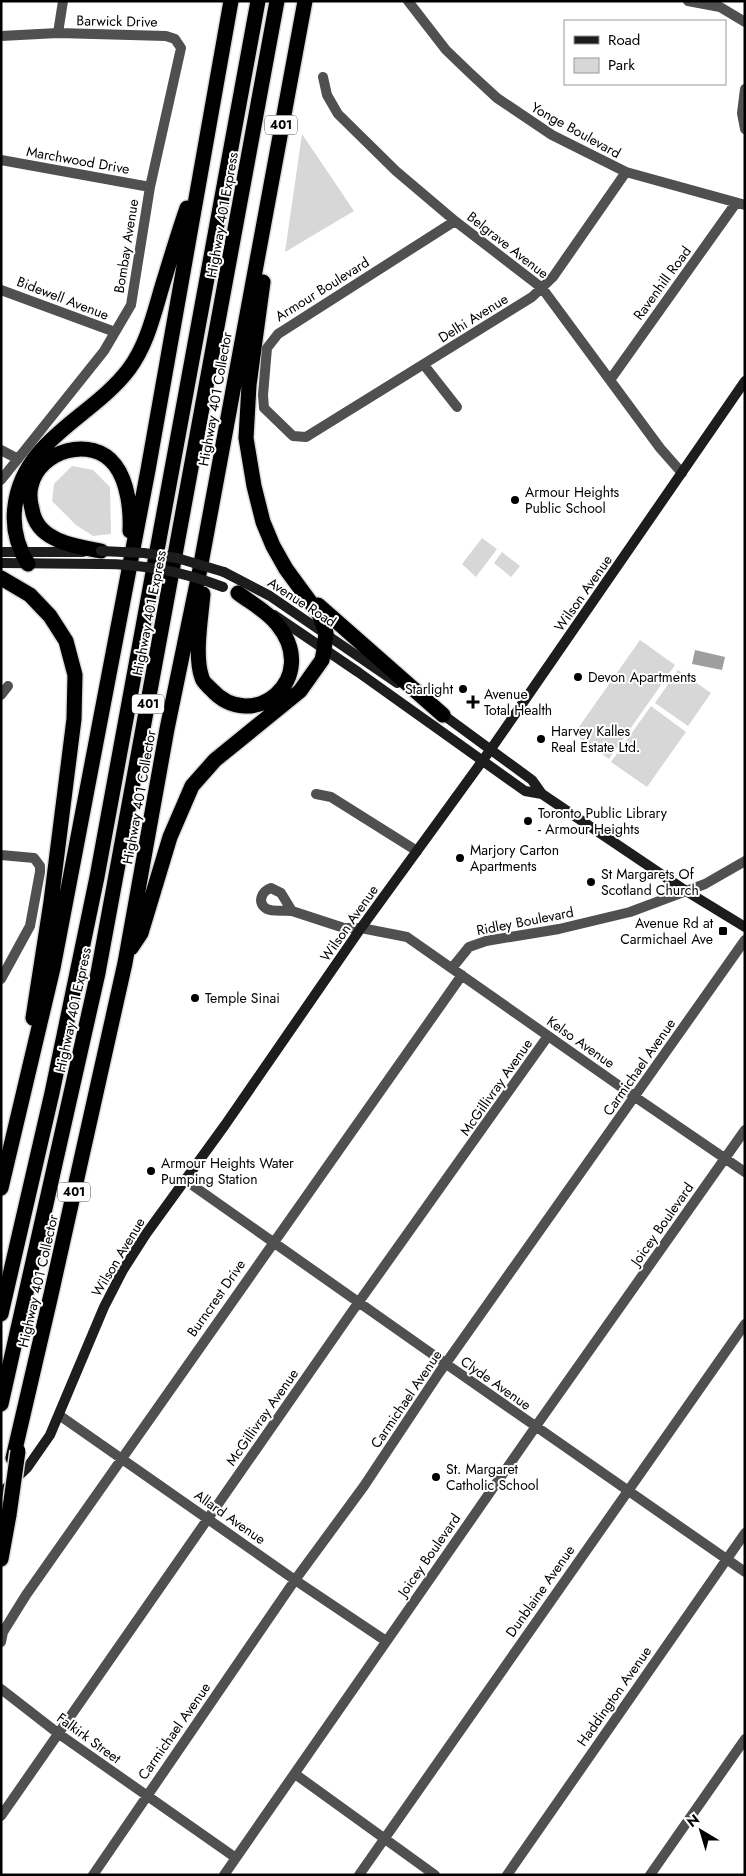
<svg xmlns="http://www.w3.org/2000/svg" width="746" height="1876" viewBox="0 0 746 1876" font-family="Jost,sans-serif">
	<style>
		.green { fill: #d7d7d7 }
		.water { fill: #9e9e9e }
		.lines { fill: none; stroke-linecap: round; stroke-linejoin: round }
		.motorway-casing { stroke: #dbdbdb; stroke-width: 18 }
		.minor { stroke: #505050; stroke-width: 10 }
		.secondary { stroke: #1d1d1d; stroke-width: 10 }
		.motorway { stroke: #000; stroke-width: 15 }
		.motorway-bridge-casing { stroke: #dbdbdb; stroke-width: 18; stroke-linecap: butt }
		.secondary-bridge { stroke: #1d1d1d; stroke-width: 10 }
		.motorway-bridge { stroke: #000; stroke-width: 15 }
		.poi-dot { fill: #000; stroke: #fff; stroke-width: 2 }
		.labels { text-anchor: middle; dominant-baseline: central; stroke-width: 4; stroke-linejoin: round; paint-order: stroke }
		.shield { fill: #fff; stroke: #4c4c4c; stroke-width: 1 }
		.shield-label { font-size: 12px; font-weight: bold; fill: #000 }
		.street-label { font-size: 14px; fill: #000; stroke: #fff }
		.poi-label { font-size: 14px; fill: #000; stroke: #fff; text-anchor: start }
	</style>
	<rect width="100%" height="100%" fill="#fff"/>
	<path class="green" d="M302 134 354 211 285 252Z
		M72 466 93 470 110 487 111 534 93 536 76 525 52 501 54 484Z
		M482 538 497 549 476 577 462 564Z
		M502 552 520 566 511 577 494 563Z
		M640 640 675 665 609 759 574 734Z
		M678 670 711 693 688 726 655 703Z
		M651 706 686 732 647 787 611 762Z"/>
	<path class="water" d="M695 650 725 657 722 670 692 664Z"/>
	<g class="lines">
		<defs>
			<path id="motorway" d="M101 551C86 548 68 546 54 538 42 532 34 522 32 509 30 502 29 494 31 486 39 450 92 435 115 465 128 482 131 511 130 531
				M28 564C17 546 12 527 15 506 23 439 92 418 129 369 149 342 155 308 165 277 172 254 179 231 187 208
				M1 578 30 595 50 616 66 641 75 675 74 719 51 902 33 1018
				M203 594C201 618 194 656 202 678 203 682 208 686 211 689 252 735 322 679 277 624 267 611 251 603 238 593
				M318 605 443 715
				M131 948 141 933 170 837 192 786 215 760 300 691 322 660 324 650 326 633 319 614 286 569 273 546 263 522 254 486 246 438 249 385 263 282
				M1 1188 53 968 148 470 231 1
				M1 1314 52 1093 97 877 258 1
				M1 1404 98 973 277 1
				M13 1458 50 1299 125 963 167 729 200 569 305 1
				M1 1559 9 1515"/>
		</defs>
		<use href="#motorway" class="motorway-casing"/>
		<path class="minor" d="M408 1 446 50 471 74 497 98 552 135 626 172 745 205
			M688 1 720 7 745 22
			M58 33 63 1
			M1 36 58 33 166 36 175 39 181 48 150 187 131 305 104 351 1 480
			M323 77 327 95 338 114 396 171 455 221 542 288 660 448 682 473
			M745 89 742 113 745 129
			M1 160 150 187
			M455 221 278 334 267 348 263 395 264 408 293 436 306 437 532 297 553 277 626 172
			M1 290 115 332
			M424 365 457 407
			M610 380 736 203
			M1 450 18 459
			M1 695 8 686
			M316 794 331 797 417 851
			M1 855 34 858 40 866V872L30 926 1 979
			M271 888 281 893 292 911C285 910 273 912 267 909 256 903 262 891 271 888Z
			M292 911 344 928H361L407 937 641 1101 745 1172
			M452 968 469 947 486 941 559 929 630 912 705 884 745 861
			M185 1180 452 1368 745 1572
			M59 1415 295 1580 386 1641
			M1 1642 3 1632 26 1595 462 975
			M1 1689 59 1734 236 1858
			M295 1774 435 1875
			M1 1816 351 1313 548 1036
			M93 1875 295 1580 364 1486 439 1373 745 940
			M224 1875 541 1419 745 1130
			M359 1875 745 1324
			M507 1875 745 1533
			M650 1875 745 1739"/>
		<path class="secondary" d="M1 552H83
			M1 563 101 564
			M224 572 270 596 397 683
			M274 615 358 672 525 791 542 794
			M438 711 532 780 542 794 686 891 745 927
			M1 1493 27 1468 50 1435 104 1307 123 1270 146 1234 225 1125 361 928 491 749 745 381"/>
		<use href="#motorway" class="motorway"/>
		<defs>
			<path id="motorway-bridge" d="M9 1515 18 1451"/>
		</defs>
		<use href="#motorway-bridge" class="motorway-bridge-casing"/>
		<path class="secondary-bridge" d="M101 551 144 553 177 558 224 572
			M101 564C143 564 184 572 223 587"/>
		<use href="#motorway-bridge" class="motorway-bridge"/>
	</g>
	<g class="poi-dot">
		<circle cx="515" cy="500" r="5"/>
		<circle cx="578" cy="677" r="5"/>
		<circle cx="463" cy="689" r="5"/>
		<path d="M470.5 694.5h5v5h5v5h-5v5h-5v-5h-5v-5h5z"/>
		<circle cx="541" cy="739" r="5"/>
		<circle cx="528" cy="821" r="5"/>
		<circle cx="460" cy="858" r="5"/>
		<circle cx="591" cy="882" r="5"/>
		<rect x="718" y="926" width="10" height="10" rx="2.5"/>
		<circle cx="195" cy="998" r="5"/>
		<circle cx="151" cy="1171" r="5"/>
		<circle cx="436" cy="1477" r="5"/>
	</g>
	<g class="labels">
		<g class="shield">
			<rect x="265" y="115.5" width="32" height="19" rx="4"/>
			<rect x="132" y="694.5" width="32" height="19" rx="4"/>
			<rect x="58" y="1182.5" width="32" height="19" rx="4"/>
		</g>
		<g class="shield-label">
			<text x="281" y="125">401</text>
			<text x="148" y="704">401</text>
			<text x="74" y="1192">401</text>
		</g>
		<g class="street-label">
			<text transform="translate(117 21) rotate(1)">Barwick Drive</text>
			<text transform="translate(576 130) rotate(29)">Yonge Boulevard</text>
			<text transform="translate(78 160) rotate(10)">Marchwood Drive</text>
			<text transform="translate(222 215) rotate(-80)">Highway 401 Express</text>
			<text transform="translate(508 245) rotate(38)">Belgrave Avenue</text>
			<text transform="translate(126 246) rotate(-81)">Bombay Avenue</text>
			<text transform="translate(662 283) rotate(-54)">Ravenhill Road</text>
			<text transform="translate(322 289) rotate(-32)">Armour Boulevard</text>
			<text transform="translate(63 298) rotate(21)">Bidewell Avenue</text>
			<text transform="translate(473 318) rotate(-32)">Delhi Avenue</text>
			<text transform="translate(215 399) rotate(-80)">Highway 401 Collector</text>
			<text transform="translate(583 593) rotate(-55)">Wilson Avenue</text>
			<text transform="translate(302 602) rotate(33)">Avenue Road</text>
			<text transform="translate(149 613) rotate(-79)">Highway 401 Express</text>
			<text transform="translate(139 797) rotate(-80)">Highway 401 Collector</text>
			<text transform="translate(525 921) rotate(-11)">Ridley Boulevard</text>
			<text transform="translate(349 923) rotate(-55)">Wilson Avenue</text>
			<text transform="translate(73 1010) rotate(-78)">Highway 401 Express</text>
			<text transform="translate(581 1042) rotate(35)">Kelso Avenue</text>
			<text transform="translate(639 1067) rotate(-55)">Carmichael Avenue</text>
			<text transform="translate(496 1087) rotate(-55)">McGillivray Avenue</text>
			<text transform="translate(662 1224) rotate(-55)">Joicey Boulevard</text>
			<text transform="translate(118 1257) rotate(-59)">Wilson Avenue</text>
			<text transform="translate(38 1281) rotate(-77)">Highway 401 Collector</text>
			<text transform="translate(216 1298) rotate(-55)">Burncrest Drive</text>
			<text transform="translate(496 1383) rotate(35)">Clyde Avenue</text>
			<text transform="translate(406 1399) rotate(-56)">Carmichael Avenue</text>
			<text transform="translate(262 1417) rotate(-55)">McGillivray Avenue</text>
			<text transform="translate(230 1517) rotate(35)">Allard Avenue</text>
			<text transform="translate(429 1555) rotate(-55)">Joicey Boulevard</text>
			<text transform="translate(540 1591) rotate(-55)">Dunblaine Avenue</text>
			<text transform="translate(614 1696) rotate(-55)">Haddington Avenue</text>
			<text transform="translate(174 1731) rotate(-55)">Carmichael Avenue</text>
			<text transform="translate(89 1738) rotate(36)">Falkirk Street</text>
		</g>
		<g class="poi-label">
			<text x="525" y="492">Armour Heights<tspan x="525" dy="16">Public School</tspan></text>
			<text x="588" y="677">Devon Apartments</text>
			<text x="453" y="689" text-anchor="end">Starlight</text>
			<text x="484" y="694">Avenue<tspan x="484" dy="16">Total Health</tspan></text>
			<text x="551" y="731">Harvey Kalles<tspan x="551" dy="16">Real Estate Ltd.</tspan></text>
			<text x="538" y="813">Toronto Public Library<tspan x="538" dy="16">- Armour Heights</tspan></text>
			<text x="470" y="850">Marjory Carton<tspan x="470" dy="16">Apartments</tspan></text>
			<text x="601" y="874">St Margarets Of<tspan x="601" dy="16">Scotland Church</tspan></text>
			<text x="713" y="923" text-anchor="end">Avenue Rd at<tspan x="713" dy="16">Carmichael Ave</tspan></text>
			<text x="205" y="998">Temple Sinai</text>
			<text x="161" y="1163">Armour Heights Water<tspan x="161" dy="16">Pumping Station</tspan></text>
			<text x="446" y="1469">St. Margaret<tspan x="446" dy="16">Catholic School</tspan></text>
		</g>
	</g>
	<rect width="746" height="1876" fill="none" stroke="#000000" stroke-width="5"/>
	<rect x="564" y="20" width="162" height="65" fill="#ffffff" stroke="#999999"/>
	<rect x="574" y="36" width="25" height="8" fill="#1d1d1d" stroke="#999999"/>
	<text x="608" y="45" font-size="15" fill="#000000">Road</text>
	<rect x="574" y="58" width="25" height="15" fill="#d7d7d7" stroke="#999999"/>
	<text x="608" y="70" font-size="15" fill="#000000">Park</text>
	<g transform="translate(701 1831) rotate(322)" stroke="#ffffff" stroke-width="4" paint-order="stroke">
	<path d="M0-4L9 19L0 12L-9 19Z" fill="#000000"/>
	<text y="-8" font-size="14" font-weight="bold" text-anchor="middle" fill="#000000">N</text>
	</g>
</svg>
